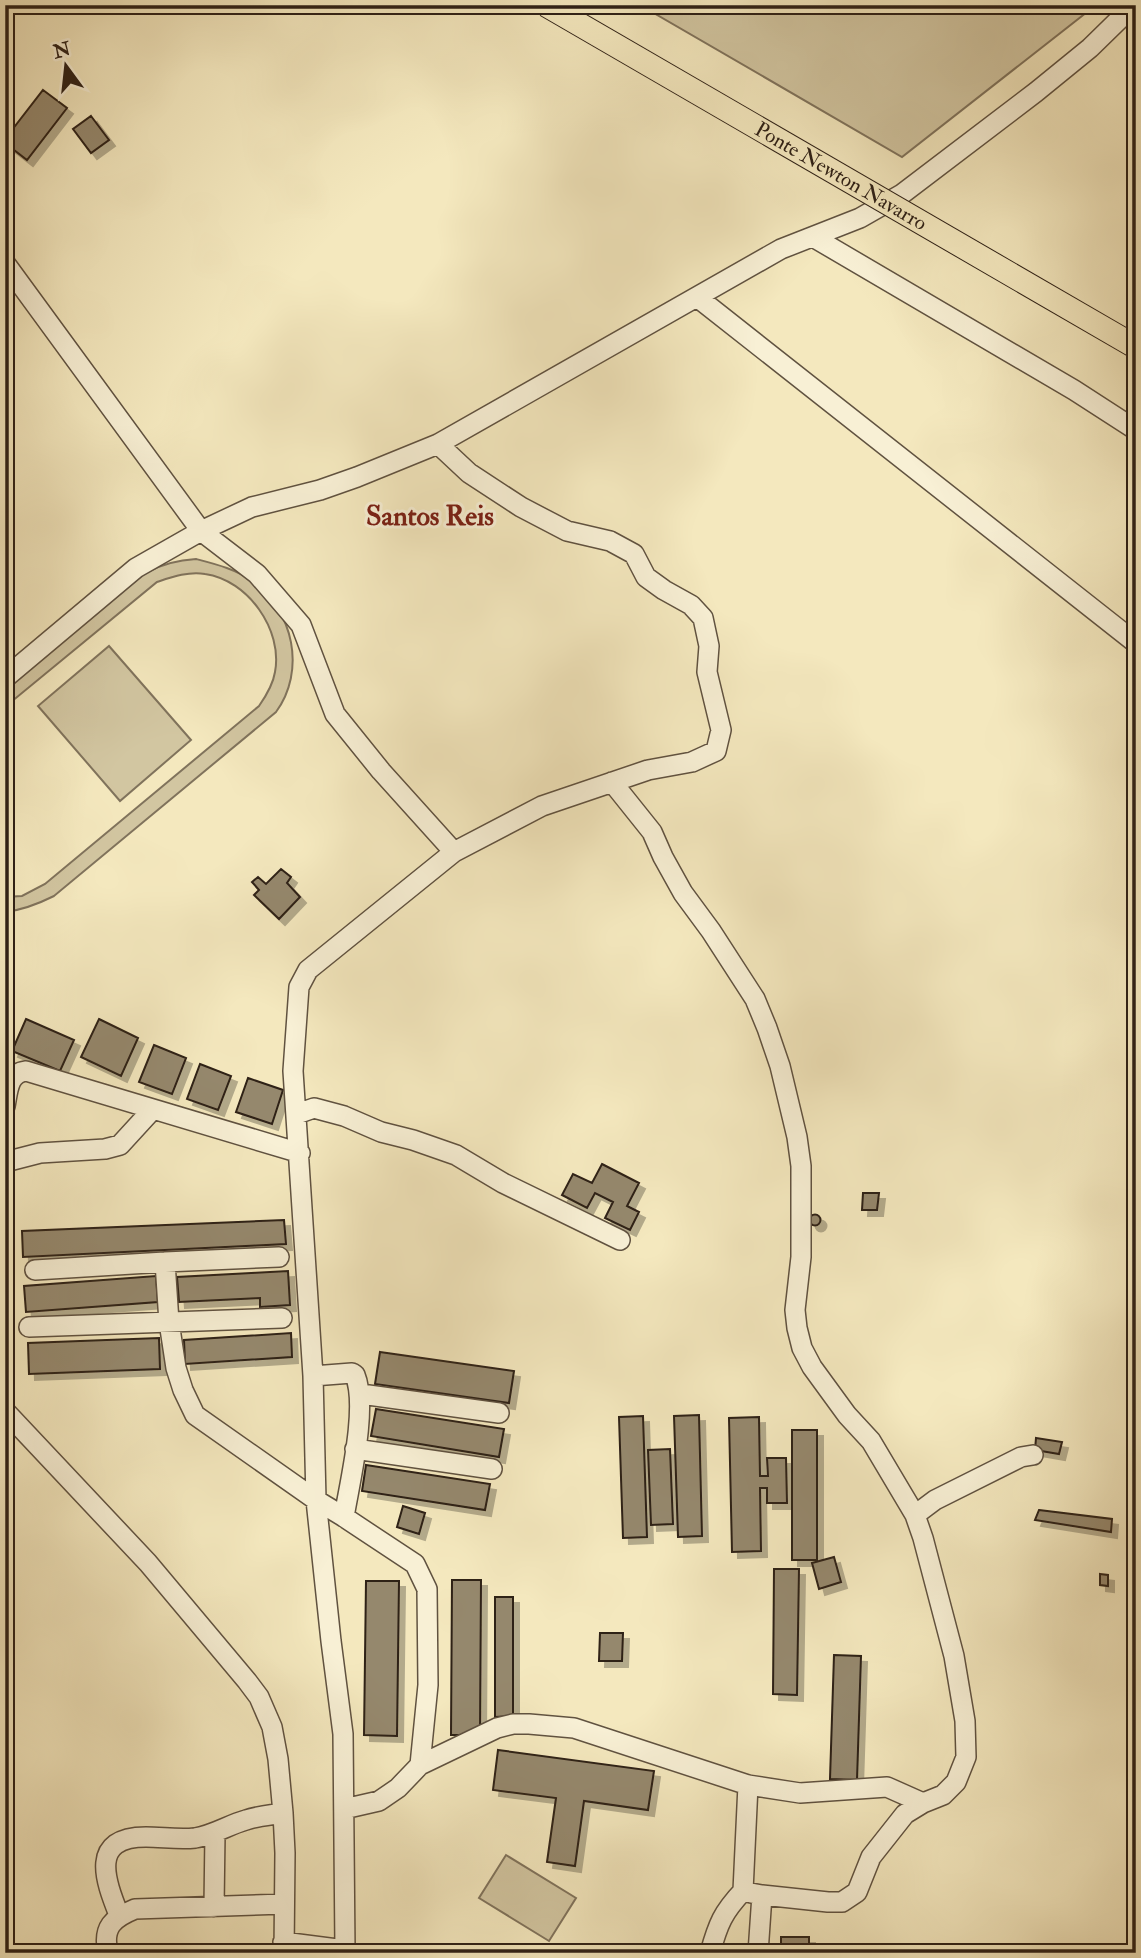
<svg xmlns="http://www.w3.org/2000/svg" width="1141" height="1958" viewBox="0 0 1141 1958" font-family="'IM FELL Double Pica',serif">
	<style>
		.green { fill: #d2c6a1; stroke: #80735c; stroke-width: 2 }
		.building { fill: #95886d; stroke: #2e2016; stroke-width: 2; filter: url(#shadow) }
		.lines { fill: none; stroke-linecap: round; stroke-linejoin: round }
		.minor-casing { stroke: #605240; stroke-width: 22 }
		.minor { stroke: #f8f0d5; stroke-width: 19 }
		.major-bridge-casing { stroke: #2e2016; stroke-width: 25; stroke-linecap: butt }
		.major-bridge { stroke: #f4e8be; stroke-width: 23 }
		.labels { text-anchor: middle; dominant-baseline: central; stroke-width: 6; stroke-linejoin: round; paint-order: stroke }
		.street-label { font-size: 21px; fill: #2e2016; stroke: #f8f0d5 }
		.district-label { font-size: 28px; font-weight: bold; fill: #7a1f14; stroke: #f8f0d5 }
	</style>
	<defs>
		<filter id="shadow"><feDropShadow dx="6" dy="6" stdDeviation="0" flood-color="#0004"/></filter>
	</defs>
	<rect width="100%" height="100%" fill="#f4e8be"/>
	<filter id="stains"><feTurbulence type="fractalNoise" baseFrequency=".00286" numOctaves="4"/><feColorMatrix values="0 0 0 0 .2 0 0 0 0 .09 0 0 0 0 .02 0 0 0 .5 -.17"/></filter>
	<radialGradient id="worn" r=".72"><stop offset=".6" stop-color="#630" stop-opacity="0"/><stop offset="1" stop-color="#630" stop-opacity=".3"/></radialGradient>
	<path class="green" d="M640 5H1096L902 157Z
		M196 559C215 564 236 569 252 581 294 611 306 671 276 712L54 896C38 904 23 910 5 912V897L22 896 45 884 259 706C266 696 273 685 275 672 283 630 248 580 205 574 189 571 172 577 157 582L5 707V687L145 573C162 564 177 560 196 559Z
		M109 646 191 740 120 801 38 706Z
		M506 1855 576 1898 549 1941 479 1898Z"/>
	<path class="building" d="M43 90 67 108 27 160 5 143V139Z
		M91 116 109 140 91 153 73 129Z
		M281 869 291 877 287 883 300 897 279 919 254 895 259 890 252 882 258 877 266 884Z
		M26 1019 74 1040 60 1071 12 1051Z
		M99 1019 138 1038 121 1076 81 1057Z
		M154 1045 186 1058 172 1094 139 1082Z
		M200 1064 231 1076 218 1110 187 1099Z
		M248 1078 283 1090 272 1124 236 1112Z
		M602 1164 639 1183 627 1206 639 1212 630 1230 605 1218 613 1202 595 1193 587 1208 562 1195 573 1174 592 1183Z
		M863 1193H879L877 1210H862Z
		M809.5 1220a5.5 5.5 0 1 1 11 0a5.5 5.5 0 1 1-11 0Z
		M284 1220 286 1244 23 1257 22 1231Z
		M288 1271 290 1305 260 1307V1298L179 1302 177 1277Z
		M156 1276 158 1302 26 1312 24 1286Z
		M291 1333 292 1357 185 1364 184 1340Z
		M159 1338 160 1369 29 1374 28 1343Z
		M380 1352 514 1371 509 1403 375 1384Z
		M376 1409 504 1429 499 1457 371 1436Z
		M699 1415 702 1536 678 1537 674 1416Z
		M643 1416 647 1537 623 1538 619 1417Z
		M759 1417 760 1476H768L767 1458H786L787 1503H767V1488H760L761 1551 732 1552 729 1418Z
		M792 1430H817V1560H792Z
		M1036 1438 1062 1442 1059 1454 1035 1450Z
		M670 1449 673 1524 651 1525 648 1450Z
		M366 1465 490 1484 485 1510 362 1491Z
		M403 1506 425 1513 419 1534 397 1527Z
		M1039 1510 1112 1519 1111 1532 1035 1520Z
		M834 1557 841 1582 819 1589 812 1563Z
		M774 1569H799L797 1695 773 1694Z
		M1100 1574 1108 1575V1586L1100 1585Z
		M452 1580H481L480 1735H451Z
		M366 1581H399L397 1736 364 1735Z
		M495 1597H513V1716L495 1717Z
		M600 1633H623L622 1661H599Z
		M834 1655 861 1656 857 1780 830 1779Z
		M498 1750 654 1771 648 1810 584 1801 575 1866 547 1862 556 1798 493 1790Z
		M781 1937H809V1953H781Z"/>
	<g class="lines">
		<defs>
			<path id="minor" d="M813 237 1074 390 1136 430
				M5 263 201 531 257 574 301 625 335 714 381 771 454 852 308 970 299 987 293 1071 313 1376 316 1500 331 1641 343 1734 345 1950 283 1942
				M697 297 1136 643
				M438 444 469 473 521 507 567 531 610 541 634 554 646 577 664 590 691 605 703 618 709 646 707 672 721 730 716 751 692 762 648 770 542 806 454 852
				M5 678 136 568 201 531 252 507 320 490 357 477 438 444 781 249 860 218 902 194 1036 92 1090 48 1134 5
				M612 782 652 832 663 857 683 893 711 931 755 999 767 1028 780 1066 797 1137 801 1166V1257L795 1310 797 1328 802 1348 812 1367 847 1415 871 1441 915 1515 923 1538 954 1656 965 1721 966 1757 956 1782 943 1795 923 1803 905 1814 871 1857 857 1892 842 1902H828L762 1895
				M5 1106C8 1091 8 1073 26 1071L300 1153
				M297 1114 314 1108 344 1116 381 1132 413 1140 456 1155 503 1183 620 1240
				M5 1162 40 1153 105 1149 120 1145 153 1109
				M165 1262 169 1322 176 1368 183 1390 195 1415 316 1500 344 1517 415 1564 427 1589 428 1685 420 1765
				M35 1270 165 1262 279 1257
				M29 1327 282 1318
				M313 1376 352 1373 355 1375C368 1407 350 1481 344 1517
				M361 1394 499 1413
				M5 1411 148 1563 247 1681 259 1697 272 1727 278 1759 283 1813 285 1853 284 1953
				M355 1449 492 1469
				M915 1515 935 1500 1021 1457 1033 1455
				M344 1809 379 1801 398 1788 420 1765 497 1728 513 1724H529L574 1728 748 1785 800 1793 887 1787 923 1803
				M751 1893 762 1895 758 1953
				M214 1907 215 1833
				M119 1915C105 1880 89 1837 146 1837 162 1837 179 1840 195 1838 214 1835 228 1825 246 1820 257 1816 271 1815 283 1813
				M108 1953C102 1927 113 1918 135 1909L283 1904
				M710 1953C718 1924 723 1912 743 1891L748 1785"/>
		</defs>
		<use href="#minor" class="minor-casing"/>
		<use href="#minor" class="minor"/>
		<defs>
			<g id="major-bridge">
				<path id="s1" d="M546 5 1136 347"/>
			</g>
		</defs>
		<use href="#major-bridge" class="major-bridge-casing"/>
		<use href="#major-bridge" class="major-bridge"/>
	</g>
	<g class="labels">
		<g class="street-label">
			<text stroke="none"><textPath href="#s1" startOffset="341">Ponte Newton Navarro</textPath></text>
		</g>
		<g class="district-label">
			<text x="430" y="516">Santos Reis</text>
		</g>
	</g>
	<rect width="1141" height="1958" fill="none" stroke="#f4e8be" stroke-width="28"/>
	<rect x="7" y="7" width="1127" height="1944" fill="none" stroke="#2e2016" stroke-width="3.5"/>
	<rect x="14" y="14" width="1113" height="1930" fill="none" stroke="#2e2016" stroke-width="2"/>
	<g transform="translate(66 66) rotate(345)" stroke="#f8f0d5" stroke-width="5" paint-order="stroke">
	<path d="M0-5L12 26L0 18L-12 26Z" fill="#2e2016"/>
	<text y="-10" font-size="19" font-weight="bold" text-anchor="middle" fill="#2e2016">N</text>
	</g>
	<rect width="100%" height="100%" filter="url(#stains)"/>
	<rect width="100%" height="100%" fill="url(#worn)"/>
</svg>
